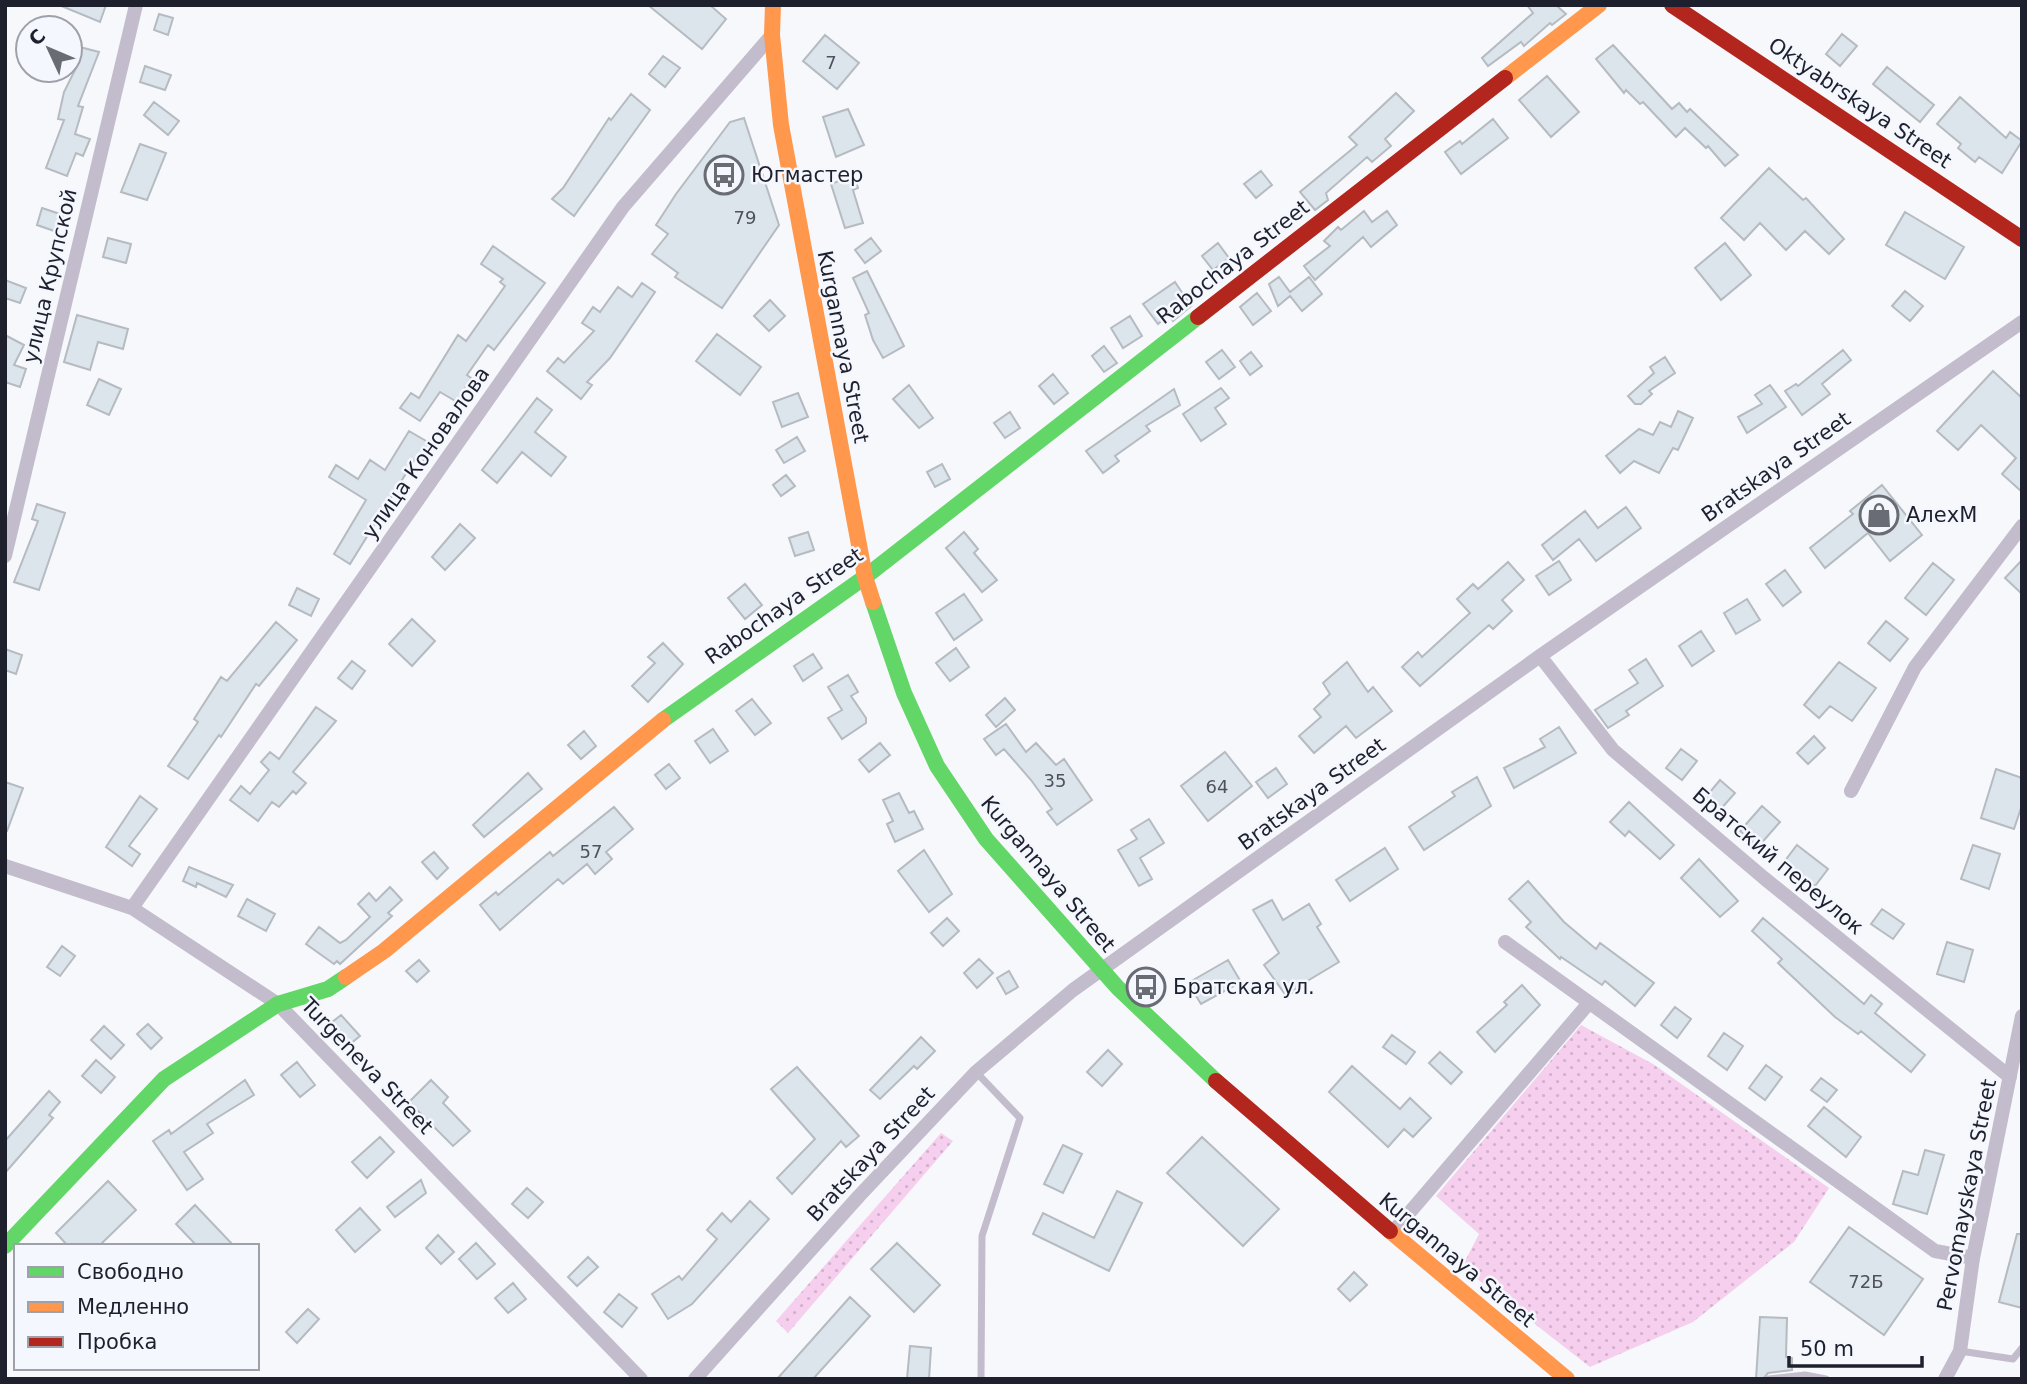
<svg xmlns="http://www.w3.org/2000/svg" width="2027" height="1384" viewBox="0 0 2027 1384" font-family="'DejaVu Sans',sans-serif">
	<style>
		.park { fill: url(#park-dots) }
		.building { fill: #dce4ec; stroke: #b5bbc1; stroke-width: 2 }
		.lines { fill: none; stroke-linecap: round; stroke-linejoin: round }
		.lane { stroke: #c3bccc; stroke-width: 7 }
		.street { stroke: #c3bccc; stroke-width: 14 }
		.fast { stroke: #63d668; stroke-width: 16 }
		.slow { stroke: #ff974d; stroke-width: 16 }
		.jam { stroke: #b3261e; stroke-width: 16 }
		.labels { text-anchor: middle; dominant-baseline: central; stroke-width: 5; stroke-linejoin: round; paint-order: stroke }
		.number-label { font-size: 18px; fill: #4e525d }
		.street-label { font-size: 21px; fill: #1e212d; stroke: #f5f7fe }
		.poi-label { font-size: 21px; fill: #1e212d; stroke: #f5f7fe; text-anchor: start }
	</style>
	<defs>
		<pattern id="park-dots" width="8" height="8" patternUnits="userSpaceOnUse" patternTransform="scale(1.75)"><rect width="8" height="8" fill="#f5cfed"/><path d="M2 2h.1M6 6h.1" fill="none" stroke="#d2b1cc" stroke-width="1.8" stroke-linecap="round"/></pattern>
	</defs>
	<rect width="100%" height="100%" fill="#f7f8fc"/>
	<path class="park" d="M1581 1025 1653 1064 1829 1188 1794 1242 1693 1322 1590 1367 1462 1267 1479 1234 1436 1196Z
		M941 1133 953 1141 788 1333 776 1321Z"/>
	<path class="building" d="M59 5H106L100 22Z
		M648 5H710L726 19 702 49Z
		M1527 5H1556L1566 14 1552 25 1550 23 1524 46 1521 42 1488 66 1482 58 1533 13Z
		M159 14 173 18 168 35 154 30Z
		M1842 34 1857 46 1840 66 1826 54Z
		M825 35 859 63 837 89 803 61Z
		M1613 45 1672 109 1679 103 1687 112 1690 109 1738 155 1725 166 1708 146 1706 148 1685 128 1676 137 1643 102 1640 104 1626 90 1624 93 1596 59Z
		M76 46 99 52 78 106 83 107 75 134 90 139 83 156 76 153 67 176 46 168 64 120 58 119 64 92 78 64 71 62Z
		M663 56 680 68 665 87 649 74Z
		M145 66 171 75 165 90 140 82Z
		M1887 67 1934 105 1920 122 1873 84Z
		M1547 76 1579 112 1551 137 1519 100Z
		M1396 93 1414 111 1385 139 1391 146 1372 162 1367 157 1326 193 1328 200 1315 210 1300 192 1357 145 1349 137Z
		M631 94 650 110 574 216 552 199 563 188 609 118 611 120Z
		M1960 97 2006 138 2010 132 2022 141 2002 173 1979 157 1975 162 1958 148 1961 144 1937 124Z
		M154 102 179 121 168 135 144 115Z
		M848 109 864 145 836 157 823 117Z
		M744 118 779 225 722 308 675 277 678 273 652 254 668 234 656 225 676 194 730 122Z
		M1493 119 1508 138 1461 174 1445 152 1460 141 1462 144Z
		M140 144 166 153 147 200 121 192Z
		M1769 168 1803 200 1806 198 1844 239 1829 254 1805 231 1786 250 1760 223 1744 240 1721 218Z
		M1261 171 1272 185 1256 198 1244 184Z
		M854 175 858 188 853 190 863 223 845 228 831 184Z
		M42 208 63 215 57 232 37 225Z
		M1364 211 1372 222 1387 211 1397 225 1371 247 1363 237 1315 280 1304 266 1330 246 1324 241 1338 227 1341 230Z
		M1905 212 1964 247 1945 279 1886 245Z
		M108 238 131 244 126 263 103 257Z
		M871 238 881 251 865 263 855 250Z
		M1218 243 1229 258 1213 270 1202 256Z
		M1725 243 1751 275 1721 300 1695 268Z
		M493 246 545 283 494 350 488 345 467 375 471 378 457 402 440 392 420 421 400 408 411 393 419 398 458 335 466 341 505 286 500 282 503 279 481 264Z
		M867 271 904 346 883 358 873 340 865 315 869 313 853 278Z
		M1279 277 1290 292 1309 277 1322 294 1302 311 1290 296 1278 306 1269 284Z
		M5 280 26 288 20 303 5 298Z
		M1175 282 1191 306 1173 321 1169 315 1158 324 1143 304Z
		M642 283 655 292 610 358 587 382 592 385 581 399 547 371 558 358 564 363 594 331 582 323 593 307 600 312 618 287 632 297Z
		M1905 291 1923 306 1910 321 1892 306Z
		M1257 293 1271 311 1253 325 1240 307Z
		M770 300 785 316 769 331 754 316Z
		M77 315 128 329 123 349 98 342 90 370 64 362Z
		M1130 316 1142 336 1123 348 1111 328Z
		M717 334 761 367 740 395 696 361Z
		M5 335 24 345 14 365 26 369 20 387 5 382Z
		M1104 346 1117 363 1104 372 1092 356Z
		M1222 350 1235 367 1219 379 1206 362Z
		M1843 350 1851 360 1822 384 1830 394 1802 415 1785 391 1796 384 1798 386Z
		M1251 352 1262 366 1250 375 1240 361Z
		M1665 357 1675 373 1649 391 1652 394 1641 404H1635L1628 396 1654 373 1650 367Z
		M1993 371 2022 398V492L2002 474 2016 458 1981 425 1958 450 1937 431Z
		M1053 374 1068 393 1054 404 1039 386Z
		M99 379 121 389 109 415 87 405Z
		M909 385 933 418 919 428 893 399Z
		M1770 385 1786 407 1747 433 1738 417 1762 404 1755 395Z
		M1221 388 1229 398 1215 408 1226 424 1201 441 1183 414Z
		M1174 389 1180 405 1146 426 1150 431 1115 456 1119 461 1103 473 1086 451Z
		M798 393 808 417 782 427 773 402Z
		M537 398 552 410 535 432 566 457 551 476 522 452 497 483 482 470Z
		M1678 411 1693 418 1678 450 1673 448 1659 473 1634 461 1620 473 1606 456 1639 429 1653 435 1660 422 1671 427Z
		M1010 412 1020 428 1005 438 994 423Z
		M409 431 433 445 422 464 415 459 350 564 334 554 366 500 329 477 336 465 358 479 370 460 385 470Z
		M797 437 805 451 784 463 776 450Z
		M942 464 950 479 935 487 927 472Z
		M786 475 795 486 781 496 773 485Z
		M1882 485 1922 535 1890 561 1868 533 1825 568 1810 548 1853 514 1850 511Z
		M37 504 65 513 39 590 14 582 38 521 32 519Z
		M1626 507 1641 528 1596 561 1579 539 1553 560 1542 545 1585 511 1598 528Z
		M460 524 475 538 445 570 432 557Z
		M808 532 814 550 795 556 789 538Z
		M964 532 978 549 974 553 997 580 982 592 946 548Z
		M2022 560V594L2005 578Z
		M1559 561 1571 580 1549 595 1536 576Z
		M1508 562 1524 580 1502 600 1512 611 1493 629 1489 625 1420 686 1402 667 1418 652 1422 657 1470 613 1457 599 1473 584 1478 589Z
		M1933 563 1954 580 1926 615 1905 598Z
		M1785 570 1801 592 1783 606 1766 584Z
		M745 584 762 605 745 619 728 598Z
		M297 588 319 599 311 616 289 605Z
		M964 594 982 620 954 640 936 613Z
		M1747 599 1760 620 1736 634 1724 613Z
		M412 619 435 641 412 666 389 644Z
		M1886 621 1908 639 1890 661 1868 643Z
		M276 622 297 640 259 686 256 684 221 737 219 735 188 779 168 766 198 722 194 719 221 677 227 681Z
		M1701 631 1714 651 1692 666 1679 646Z
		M663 643 683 664 648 702 632 686 655 663 648 657Z
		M956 648 969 667 950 681 936 663Z
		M5 649 22 655 16 674 5 670Z
		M813 654 822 668 803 681 794 666Z
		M1646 659 1663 686 1626 711 1629 715 1608 728 1595 710 1638 683 1629 670Z
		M352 661 365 671 352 689 338 678Z
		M1347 662 1368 692 1373 687 1392 711 1356 738 1346 726 1314 753 1299 736 1321 717 1314 709 1330 694 1323 683Z
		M1839 662 1876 688 1852 721 1830 706 1819 718 1804 705Z
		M848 675 858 692 851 696 866 718V723L842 739 828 718 842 710 828 687Z
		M1005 698 1015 710 996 727 986 715Z
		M752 699 771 723 755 735 736 711Z
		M316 707 336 721 293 772 306 783 296 794 293 791 279 807 272 802 258 821 230 800 241 786 250 794 269 770 261 762 270 752 279 759Z
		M1006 724 1026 752 1036 743 1056 765 1064 759 1092 800 1057 825 1047 812 1052 809 1031 780 1004 749 996 755 984 739Z
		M1559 727 1576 753 1514 788 1504 768 1545 747 1540 739Z
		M713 729 728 751 710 763 695 741Z
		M584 731 596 746 581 759 568 745Z
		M1814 736 1825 748 1808 764 1797 753Z
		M880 743 890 755 869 772 859 760Z
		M1681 749 1697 761 1682 780 1666 768Z
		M1225 752 1252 786 1208 821 1181 786Z
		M669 764 680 778 666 789 655 775Z
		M1276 768 1287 784 1268 798 1256 782Z
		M1996 769 2022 778V805L2014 829 1981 818Z
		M528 773 542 789 484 837 473 825Z
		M1477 777 1491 806 1424 850 1409 827 1455 796 1452 792Z
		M1720 780 1735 793 1719 811 1705 798Z
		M5 782 23 788 7 831H5Z
		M899 793 909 813 914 811 923 829 895 842 887 824 893 821 883 800Z
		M140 796 157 809 129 846 140 854 132 866 106 847Z
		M1629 802 1674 845 1660 859 1629 831 1625 836 1610 822Z
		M1762 806 1780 822 1758 847 1740 831Z
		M614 807 633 829 606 852 612 859 595 874 587 864 563 884 558 879 500 930 480 905 496 892 498 895 550 852 553 856Z
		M1149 819 1164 843 1140 858 1152 879 1139 886 1118 850 1137 839 1131 830Z
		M1797 845 1828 869 1815 886 1784 862Z
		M1973 845 2000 854 1989 889 1961 879Z
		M1385 848 1398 869 1350 901 1336 880Z
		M924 850 952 894 929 912 898 871Z
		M434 852 448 868 437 879 422 862Z
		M1699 859 1738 901 1720 917 1681 878Z
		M189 867 233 885 226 897 197 883 196 887 183 881Z
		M1528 881 1564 922 1596 949 1600 943 1654 983 1635 1006 1605 981 1602 985 1561 957 1560 959 1526 927 1531 922 1509 899Z
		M390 887 402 900 388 913 392 916 340 964 337 961 334 964 306 944 319 927 340 943 346 940 370 917 358 904 369 893 376 901Z
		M247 899 275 914 266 931 238 916Z
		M1272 900 1283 920 1309 904 1321 924 1317 927 1339 962 1299 986 1287 997 1264 965 1279 953 1253 910Z
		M1882 909 1904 924 1893 939 1871 924Z
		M947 918 959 931 943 946 931 933Z
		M1763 918 1864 1004 1871 995 1882 1004 1875 1013 1925 1055 1911 1072 1861 1031 1858 1034 1835 1017 1778 963 1782 959 1752 931Z
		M1947 942 1973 950 1964 982 1937 974Z
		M62 946 75 956 60 976 47 967Z
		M979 959 993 973 977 988 964 973Z
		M419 960 429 971 417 982 406 971Z
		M1228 960 1241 982 1201 1004 1188 983Z
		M1009 971 1018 987 1006 994 997 978Z
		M1522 985 1540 1005 1495 1052 1477 1032 1507 1005 1504 1002Z
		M1675 1007 1691 1019 1677 1038 1661 1025Z
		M341 1015 360 1036 349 1045 331 1023Z
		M148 1024 162 1038 151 1049 137 1034Z
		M104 1026 124 1045 111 1059 91 1040Z
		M1724 1033 1743 1046 1727 1070 1708 1056Z
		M1392 1035 1415 1052 1406 1064 1383 1047Z
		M921 1037 935 1051 917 1069 914 1066 880 1099 870 1090Z
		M1108 1050 1122 1064 1102 1086 1087 1072Z
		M1440 1052 1462 1072 1451 1084 1429 1063Z
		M96 1060 115 1077 101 1093 82 1076Z
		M297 1062 315 1085 300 1097 281 1075Z
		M1766 1065 1782 1077 1765 1100 1749 1088Z
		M1352 1066 1400 1109 1410 1098 1431 1118 1413 1137 1404 1129 1388 1147 1329 1092Z
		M797 1067 859 1136 846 1147 841 1141 792 1194 777 1178 815 1139 771 1089Z
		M1821 1078 1837 1090 1827 1102 1811 1090Z
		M245 1080 254 1095 207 1124 213 1133 184 1152 203 1179 187 1190 153 1141 169 1130 171 1134Z
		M431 1080 448 1097 443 1103 470 1131 453 1146 409 1102Z
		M49 1091 60 1102 49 1115 53 1118 5 1173V1141Z
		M1824 1107 1861 1137 1846 1157 1808 1126Z
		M380 1137 394 1152 367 1178 352 1162Z
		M1202 1137 1279 1209 1243 1246 1167 1173Z
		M1063 1145 1082 1154 1063 1193 1044 1184Z
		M1925 1150 1944 1155 1927 1214 1893 1204 1903 1171 1918 1175Z
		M421 1180 426 1193 395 1217 387 1207Z
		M108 1181 136 1210 99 1246H68L56 1233Z
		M527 1188 543 1202 528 1218 512 1204Z
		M1117 1191 1142 1203 1109 1271 1033 1234 1043 1213 1094 1238Z
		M750 1201 769 1219 692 1304 668 1319 652 1294 679 1276 682 1280 717 1239 707 1230 722 1213 731 1222Z
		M195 1205 234 1246H197L176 1224Z
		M360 1208 380 1230 355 1252 336 1230Z
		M1849 1227 1923 1279 1884 1335 1810 1282Z
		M2017 1234H2022V1308L1999 1302Z
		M438 1235 454 1252 441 1264 426 1248Z
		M476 1243 495 1264 477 1279 459 1259Z
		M897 1243 940 1285 914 1312 871 1269Z
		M588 1257 598 1267 577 1286 568 1277Z
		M1354 1272 1367 1285 1350 1301 1338 1289Z
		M513 1283 526 1299 508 1313 495 1298Z
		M619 1294 637 1308 622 1327 604 1312Z
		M850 1297 870 1316 813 1379H777Z
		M308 1309 319 1319 297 1343 286 1332Z
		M1760 1317 1787 1318 1786 1357 1792 1358V1370L1768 1373 1763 1379H1756Z
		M910 1346 931 1348 929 1379H907Z"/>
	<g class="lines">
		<path class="lane" d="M976 1072 1020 1118 982 1236 981 1379
			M1960 1351 2013 1359 2022 1348
			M1769 1379 1805 1375 1826 1379"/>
		<path class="street" d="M5 556 136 5
			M1540 656 1613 750 1764 878 2010 1077
			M1851 791 1915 667 2022 526
			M5 866 132 908 278 1004 641 1379
			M132 908 623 207 772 35
			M1505 942 1935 1251 1973 1258
			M1392 1233 1589 1003
			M695 1379 859 1196 976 1072 1073 990 1540 656 2022 322
			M1945 1379 1960 1351 1973 1258 2022 1016"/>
		<path class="fast" d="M873 602 904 693 937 766 986 839 1118 988 1216 1081
			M663 720 865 577 1198 317
			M5 1246 164 1079 278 1004 328 989 346 977"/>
		<path class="slow" d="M773 5 772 35 781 125 865 577 873 602
			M1505 78 1599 5
			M346 977 384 951 663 720
			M1390 1231 1567 1379"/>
		<path class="jam" d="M1672 5 2022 239
			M1198 317 1505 78
			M1216 1081 1390 1231"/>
	</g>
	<defs>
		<symbol id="bus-ring" viewBox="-11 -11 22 22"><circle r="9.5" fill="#f5f7fe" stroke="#6a6c75" stroke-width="1.5"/><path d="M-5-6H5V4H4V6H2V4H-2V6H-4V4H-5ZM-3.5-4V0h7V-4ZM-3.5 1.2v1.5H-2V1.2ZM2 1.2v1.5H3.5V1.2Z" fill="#6a6c75"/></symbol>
		<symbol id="shop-ring" viewBox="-11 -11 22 22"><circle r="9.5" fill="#f5f7fe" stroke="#6a6c75" stroke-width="1.5"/><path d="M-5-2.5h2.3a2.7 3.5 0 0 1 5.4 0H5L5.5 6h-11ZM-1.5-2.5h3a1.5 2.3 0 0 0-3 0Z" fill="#6a6c75"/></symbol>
	</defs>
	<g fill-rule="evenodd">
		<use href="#bus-ring" x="702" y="153" width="44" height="44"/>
		<use href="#shop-ring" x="1857" y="493" width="44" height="44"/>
		<use href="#bus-ring" x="1124" y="965" width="44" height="44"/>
	</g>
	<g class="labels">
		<g class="number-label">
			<text x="831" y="62">7</text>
			<text x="745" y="217">79</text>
			<text x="1055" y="780">35</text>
			<text x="1217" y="786">64</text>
			<text x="591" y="851">57</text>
			<text x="1866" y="1281">72Б</text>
		</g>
		<g class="street-label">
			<text transform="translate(1860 103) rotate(34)">Oktyabrskaya Street</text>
			<text transform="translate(1233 262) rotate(-38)">Rabochaya Street</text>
			<text transform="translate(50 276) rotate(-77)">улица Крупской</text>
			<text transform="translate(843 347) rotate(79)">Kurgannaya Street</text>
			<text transform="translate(426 453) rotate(-55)">улица Коновалова</text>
			<text transform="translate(1776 467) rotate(-35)">Bratskaya Street</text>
			<text transform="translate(784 606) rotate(-35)">Rabochaya Street</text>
			<text transform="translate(1312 794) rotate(-36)">Bratskaya Street</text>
			<text transform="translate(1778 861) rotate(40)">Братский переулок</text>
			<text transform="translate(1048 874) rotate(50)">Kurgannaya Street</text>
			<text transform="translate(367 1066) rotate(46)">Turgeneva Street</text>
			<text transform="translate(871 1154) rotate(-47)">Bratskaya Street</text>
			<text transform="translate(1967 1195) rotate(-79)">Pervomayskaya Street</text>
			<text transform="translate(1457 1260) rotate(40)">Kurgannaya Street</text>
		</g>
		<g class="poi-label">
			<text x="751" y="175">Югмастер</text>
			<text x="1906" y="515">АлехМ</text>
			<text x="1173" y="987">Братская ул.</text>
		</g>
	</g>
	<rect width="2027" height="1384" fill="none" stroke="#1e212d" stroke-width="14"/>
	<rect x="14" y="1244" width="245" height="126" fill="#f5f7fe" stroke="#9fa1aa" stroke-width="2"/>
	<rect x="28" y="1267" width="35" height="10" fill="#63d668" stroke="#9fa1aa" stroke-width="2"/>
	<text x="77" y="1279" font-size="21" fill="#1e212d">Свободно</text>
	<rect x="28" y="1302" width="35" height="10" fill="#ff974d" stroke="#9fa1aa" stroke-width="2"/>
	<text x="77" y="1314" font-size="21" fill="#1e212d">Медленно</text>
	<rect x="28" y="1337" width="35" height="10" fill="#b3261e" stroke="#9fa1aa" stroke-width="2"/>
	<text x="77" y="1349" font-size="21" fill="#1e212d">Пробка</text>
	<g transform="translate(49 49) rotate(314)"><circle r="33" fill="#f5f7fe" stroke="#9fa1aa" stroke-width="2"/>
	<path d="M0-5L12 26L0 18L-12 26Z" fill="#6a6c75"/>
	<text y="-10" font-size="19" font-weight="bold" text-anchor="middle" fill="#1e212d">С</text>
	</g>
	<path d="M1789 1356v10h133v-10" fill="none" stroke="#1e212d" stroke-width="3.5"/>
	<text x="1800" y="1356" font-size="21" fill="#1e212d" stroke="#f5f7fe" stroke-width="5" paint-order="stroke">50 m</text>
</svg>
